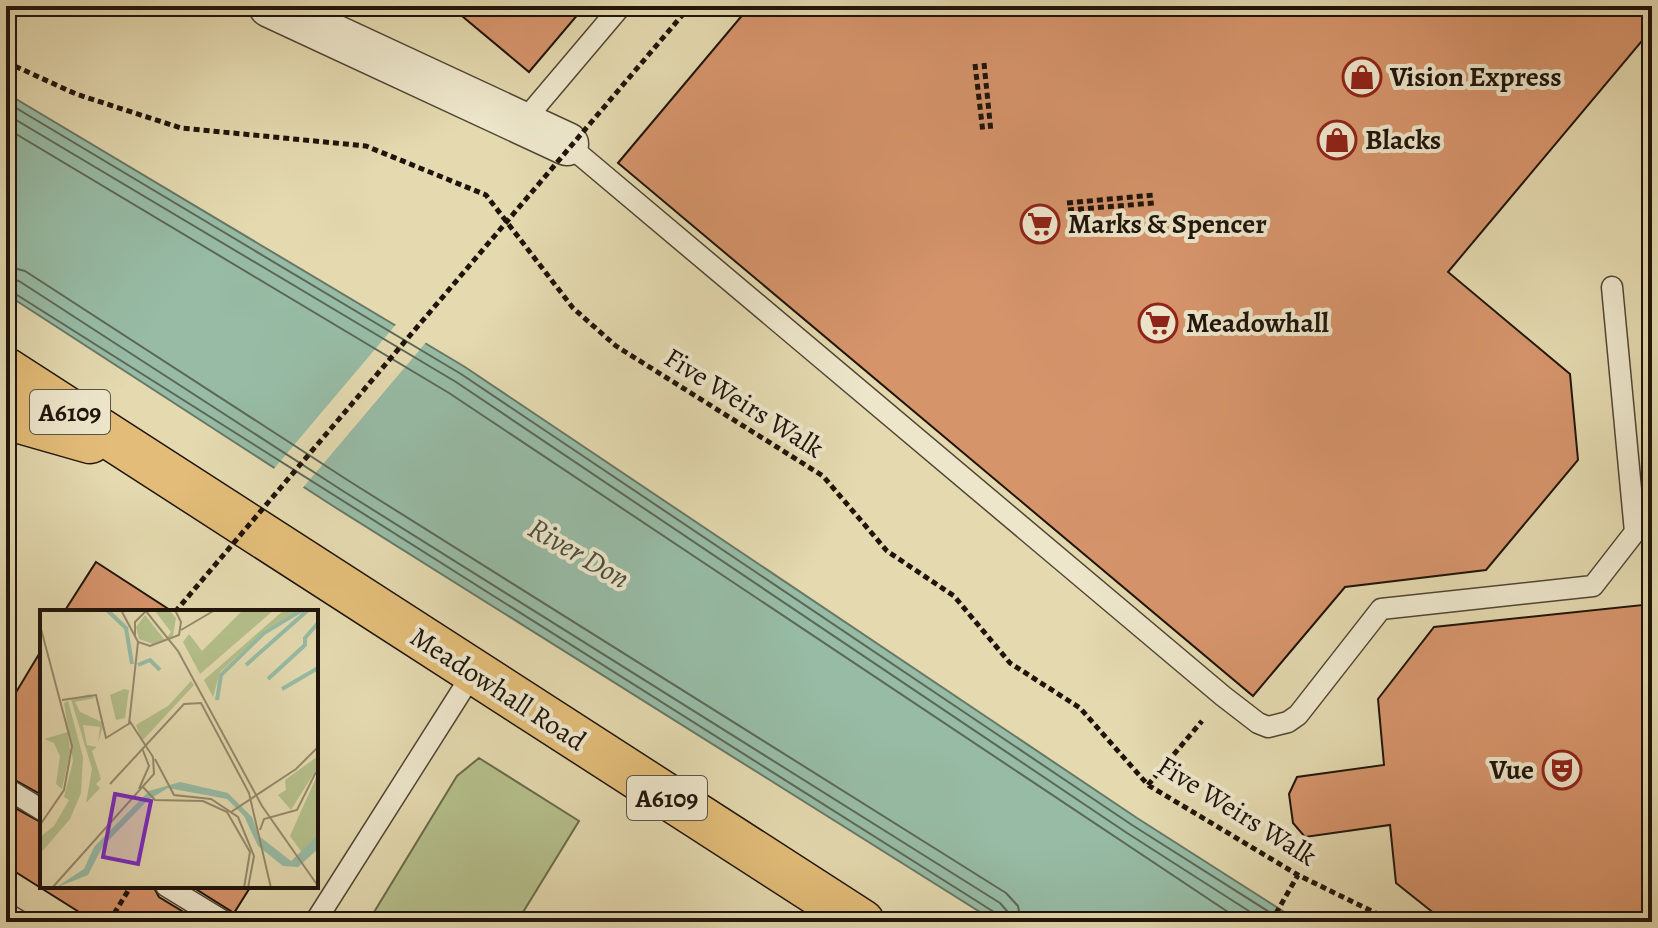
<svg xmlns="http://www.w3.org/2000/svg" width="1658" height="928" viewBox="0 0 1658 928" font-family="Alegreya,serif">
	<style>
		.green { fill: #b4bf8b; stroke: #6a6a4b; stroke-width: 2 }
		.water { fill: #97bba5; stroke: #677867; stroke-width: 2 }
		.pier { fill: #e4d9af }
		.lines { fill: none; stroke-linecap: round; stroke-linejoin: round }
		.shore { stroke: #5b6858; stroke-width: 2 }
		.building { fill: #d6946b; stroke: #1f140b; stroke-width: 2 }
		.lane-casing { stroke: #504534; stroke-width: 23 }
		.street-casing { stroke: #504534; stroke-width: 45 }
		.primary-casing { stroke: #1f140b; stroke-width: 47 }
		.path { stroke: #1f140b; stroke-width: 5; stroke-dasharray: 6 4; stroke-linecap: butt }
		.lane { stroke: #ede6cb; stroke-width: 20 }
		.street { stroke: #ede6cb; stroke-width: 42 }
		.primary { stroke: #e2bc78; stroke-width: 44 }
		.path-bridge { stroke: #1f140b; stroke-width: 5; stroke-dasharray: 6 4; stroke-linecap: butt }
		.labels { text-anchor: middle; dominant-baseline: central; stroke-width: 8; stroke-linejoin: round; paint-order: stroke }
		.shield { fill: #ede6cb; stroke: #5d5345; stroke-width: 2 }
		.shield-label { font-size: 26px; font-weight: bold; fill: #1f140b }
		.poi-label { font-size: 28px; font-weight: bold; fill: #1f140b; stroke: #ede6cb; text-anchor: start }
		.street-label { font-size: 28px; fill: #1f140b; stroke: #ede6cb }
		.water-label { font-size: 30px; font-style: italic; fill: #494e41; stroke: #ede6cb }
		.inset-river { fill: none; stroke: #97bba5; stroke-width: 4 }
		.inset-road { fill: none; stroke: #958a6d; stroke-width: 2 }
		.view { fill: #7b2cbf; fill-opacity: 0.15; stroke: #7b2cbf; stroke-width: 4 }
		.inset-edge { fill: none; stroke: #1f140b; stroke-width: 4 }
	</style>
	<rect width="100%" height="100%" fill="#e4d9af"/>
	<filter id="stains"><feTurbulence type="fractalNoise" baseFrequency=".0025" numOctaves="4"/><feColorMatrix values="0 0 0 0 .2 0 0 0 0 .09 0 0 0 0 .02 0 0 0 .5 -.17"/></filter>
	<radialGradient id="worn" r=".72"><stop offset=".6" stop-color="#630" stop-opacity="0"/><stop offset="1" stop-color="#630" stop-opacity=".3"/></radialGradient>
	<path class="green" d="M479 758 579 821 517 922H368L457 776Z"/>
	<path class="water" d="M6 93 465 367 1137 818 1300 922H996L333 506 6 294Z"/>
	<path class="pier" d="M398 322 428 340 301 490 272 471Z"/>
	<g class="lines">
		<path class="shore" d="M6 102 461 374 1132 825 1285 922
			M6 114 456 382 1127 833 1266 922
			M6 128 449 393 1243 922
			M6 266 25 271 349 481 1006 893 1018 906 1021 922
			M6 278 19 281 343 491 1000 903 1007 911 1009 922
			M6 288 994 912 999 922"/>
	</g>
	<path class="building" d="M450 6H585L529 72Z
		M750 6H1652V29L1448 272 1570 374 1578 460 1486 570 1345 587 1253 696 618 163Z
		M96 562 173 612H64Z
		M1652 604V918L1610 922H1445L1396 883 1390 825 1305 837 1293 823 1289 794 1297 777 1384 765 1378 699 1434 627Z
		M42 649V795L6 775V709Z
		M6 803 42 823V886H153L159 897 200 922H95L6 866Z
		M191 886H251L234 913Z"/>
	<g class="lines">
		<defs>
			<path id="lane" d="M522 123 621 6
				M567 144 1223 696 1258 723 1268 727 1288 722 1298 715 1381 609 1593 586 1635 532 1612 287
				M6 788 42 810
				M166 886 225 922
				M6 913 21 922
				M315 922 473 673"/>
			<path id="street" d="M270 6 567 144"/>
			<path id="primary" d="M6 370 862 922
				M6 417 90 441"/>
		</defs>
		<use href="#lane" class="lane-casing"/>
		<use href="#street" class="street-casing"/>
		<use href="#primary" class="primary-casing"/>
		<path class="path" d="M6 62 76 94 181 128 366 146 486 195 573 308 616 346 823 476 887 551 954 596 1010 663 1080 708 1148 785 1298 875 1394 922
			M984 63 991 132
			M975 64 983 133
			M1067 203 1154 195
			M1068 210 1154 203
			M1148 785 1202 721
			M1647 842 1652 836
			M109 922 131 886
			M1271 922 1298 875"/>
		<use href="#lane" class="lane"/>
		<use href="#street" class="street"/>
		<use href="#primary" class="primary"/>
		<path class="path-bridge" d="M175 612 690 6"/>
	</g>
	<defs>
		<symbol id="shop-ring" viewBox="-11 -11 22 22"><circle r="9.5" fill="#ede6cb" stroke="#8f2418" stroke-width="1.5"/><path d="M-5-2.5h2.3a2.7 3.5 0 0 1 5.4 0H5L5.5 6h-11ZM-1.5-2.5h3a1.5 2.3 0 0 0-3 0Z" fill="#8f2418"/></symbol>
		<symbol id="supermarket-ring" viewBox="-11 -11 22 22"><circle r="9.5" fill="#ede6cb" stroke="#8f2418" stroke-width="1.5"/><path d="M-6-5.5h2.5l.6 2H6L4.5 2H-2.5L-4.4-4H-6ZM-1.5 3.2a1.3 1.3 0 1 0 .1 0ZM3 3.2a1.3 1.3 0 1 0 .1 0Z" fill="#8f2418"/></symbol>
		<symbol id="theatre-ring" viewBox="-11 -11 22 22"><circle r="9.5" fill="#ede6cb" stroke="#8f2418" stroke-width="1.5"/><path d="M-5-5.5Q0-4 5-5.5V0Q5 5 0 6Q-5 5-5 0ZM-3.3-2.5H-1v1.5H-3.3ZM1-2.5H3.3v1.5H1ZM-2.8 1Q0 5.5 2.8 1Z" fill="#8f2418"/></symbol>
	</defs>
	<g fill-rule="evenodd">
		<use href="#shop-ring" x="1340" y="55" width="44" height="44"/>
		<use href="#shop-ring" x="1315" y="118" width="44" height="44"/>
		<use href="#supermarket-ring" x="1018" y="202" width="44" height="44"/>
		<use href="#supermarket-ring" x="1136" y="301" width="44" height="44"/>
		<use href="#theatre-ring" x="1540" y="748" width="44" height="44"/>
	</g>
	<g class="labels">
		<g class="shield">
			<rect x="30" y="390" width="80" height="44" rx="6"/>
			<rect x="627" y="776" width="80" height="44" rx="6"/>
		</g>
		<g class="shield-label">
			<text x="70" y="412">A6109</text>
			<text x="667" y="798">A6109</text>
		</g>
		<g class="poi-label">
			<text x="1390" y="77">Vision Express</text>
			<text x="1365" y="140">Blacks</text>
			<text x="1068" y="224">Marks &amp; Spencer</text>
			<text x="1186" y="323">Meadowhall</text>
			<text x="1534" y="770" text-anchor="end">Vue</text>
		</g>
		<g class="street-label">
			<text transform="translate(744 403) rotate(32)">Five Weirs Walk</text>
			<text transform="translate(498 689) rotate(33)">Meadowhall Road</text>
			<text transform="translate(1237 811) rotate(32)">Five Weirs Walk</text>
		</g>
		<g class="water-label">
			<text transform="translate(579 553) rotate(30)">River Don</text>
		</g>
	</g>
	<g transform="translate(40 610)">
		<rect width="278" height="278" fill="#e4d9af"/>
		<path d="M111 0H129L136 8 133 26 129 28 113 34 99 29 96 17 105 5 125 30 131 22 115 1 106 3ZM203 0H234L160 64 143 32 149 24 162 41ZM244 0H259L225 20 180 62 173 87 164 70ZM151 71 154 75 102 131 96 115 128 96ZM84 79 89 80 85 108 76 110 70 85ZM50 84 55 88 35 92 40 102 64 113 58 133 60 117 43 115 47 135 57 137 52 141 61 169 56 174 60 178 46 193 52 159 31 89ZM28 91 43 147 41 183 30 209 0 244V227L14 216 29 190 24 187 33 151 24 93ZM28 122 30 142 22 179 16 174 20 146 14 133 4 129ZM278 146V157L251 200 238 185 246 180 245 170ZM278 163V225L263 244 250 226Z" fill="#b4bf8b"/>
		<path d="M140 172 188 183 212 207 219 226 251 251 278 225V239L258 257 243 256 218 236 204 206 187 189 128 178 108 190 63 236 48 265 15 278 44 259 54 237 109 181Z" fill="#97bba5"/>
		<path class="inset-river" d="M67 0 86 18 92 54M98 55 110 50 120 60M206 55 268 0M228 69 265 35V28L278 13M242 79 278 58M177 90 181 65 224 23 262 0"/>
		<path class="inset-road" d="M81 0 98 32 110 36 139 25 141 12 135 0M105 0 138 41 222 196 278 276M0 15 32 136 24 180 0 215M141 20 175 0M95 26V12L107 0M22 90 56 85 66 128 90 113M89 114 98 32M115 149 134 185 171 189 198 207 214 246 208 278M70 174 144 94 161 93 209 183 231 278M103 177 115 190 163 191 187 202 210 242 204 278M99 179 109 156 102 138M191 202 256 159 278 137M220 220 224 209 257 200 276 162M12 278 114 164 113 147 89 110"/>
		<path class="view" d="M75 184 111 191 98 254 63 247Z"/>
		<rect width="278" height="278" class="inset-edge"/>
	</g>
	<rect width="1658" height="928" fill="none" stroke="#e4d9af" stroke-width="32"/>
	<rect x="8" y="8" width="1642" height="912" fill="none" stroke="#1f140b" stroke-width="4"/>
	<rect x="16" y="16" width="1626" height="896" fill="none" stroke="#1f140b" stroke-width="2"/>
	<rect width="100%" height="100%" filter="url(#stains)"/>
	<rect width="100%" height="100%" fill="url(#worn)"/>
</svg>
